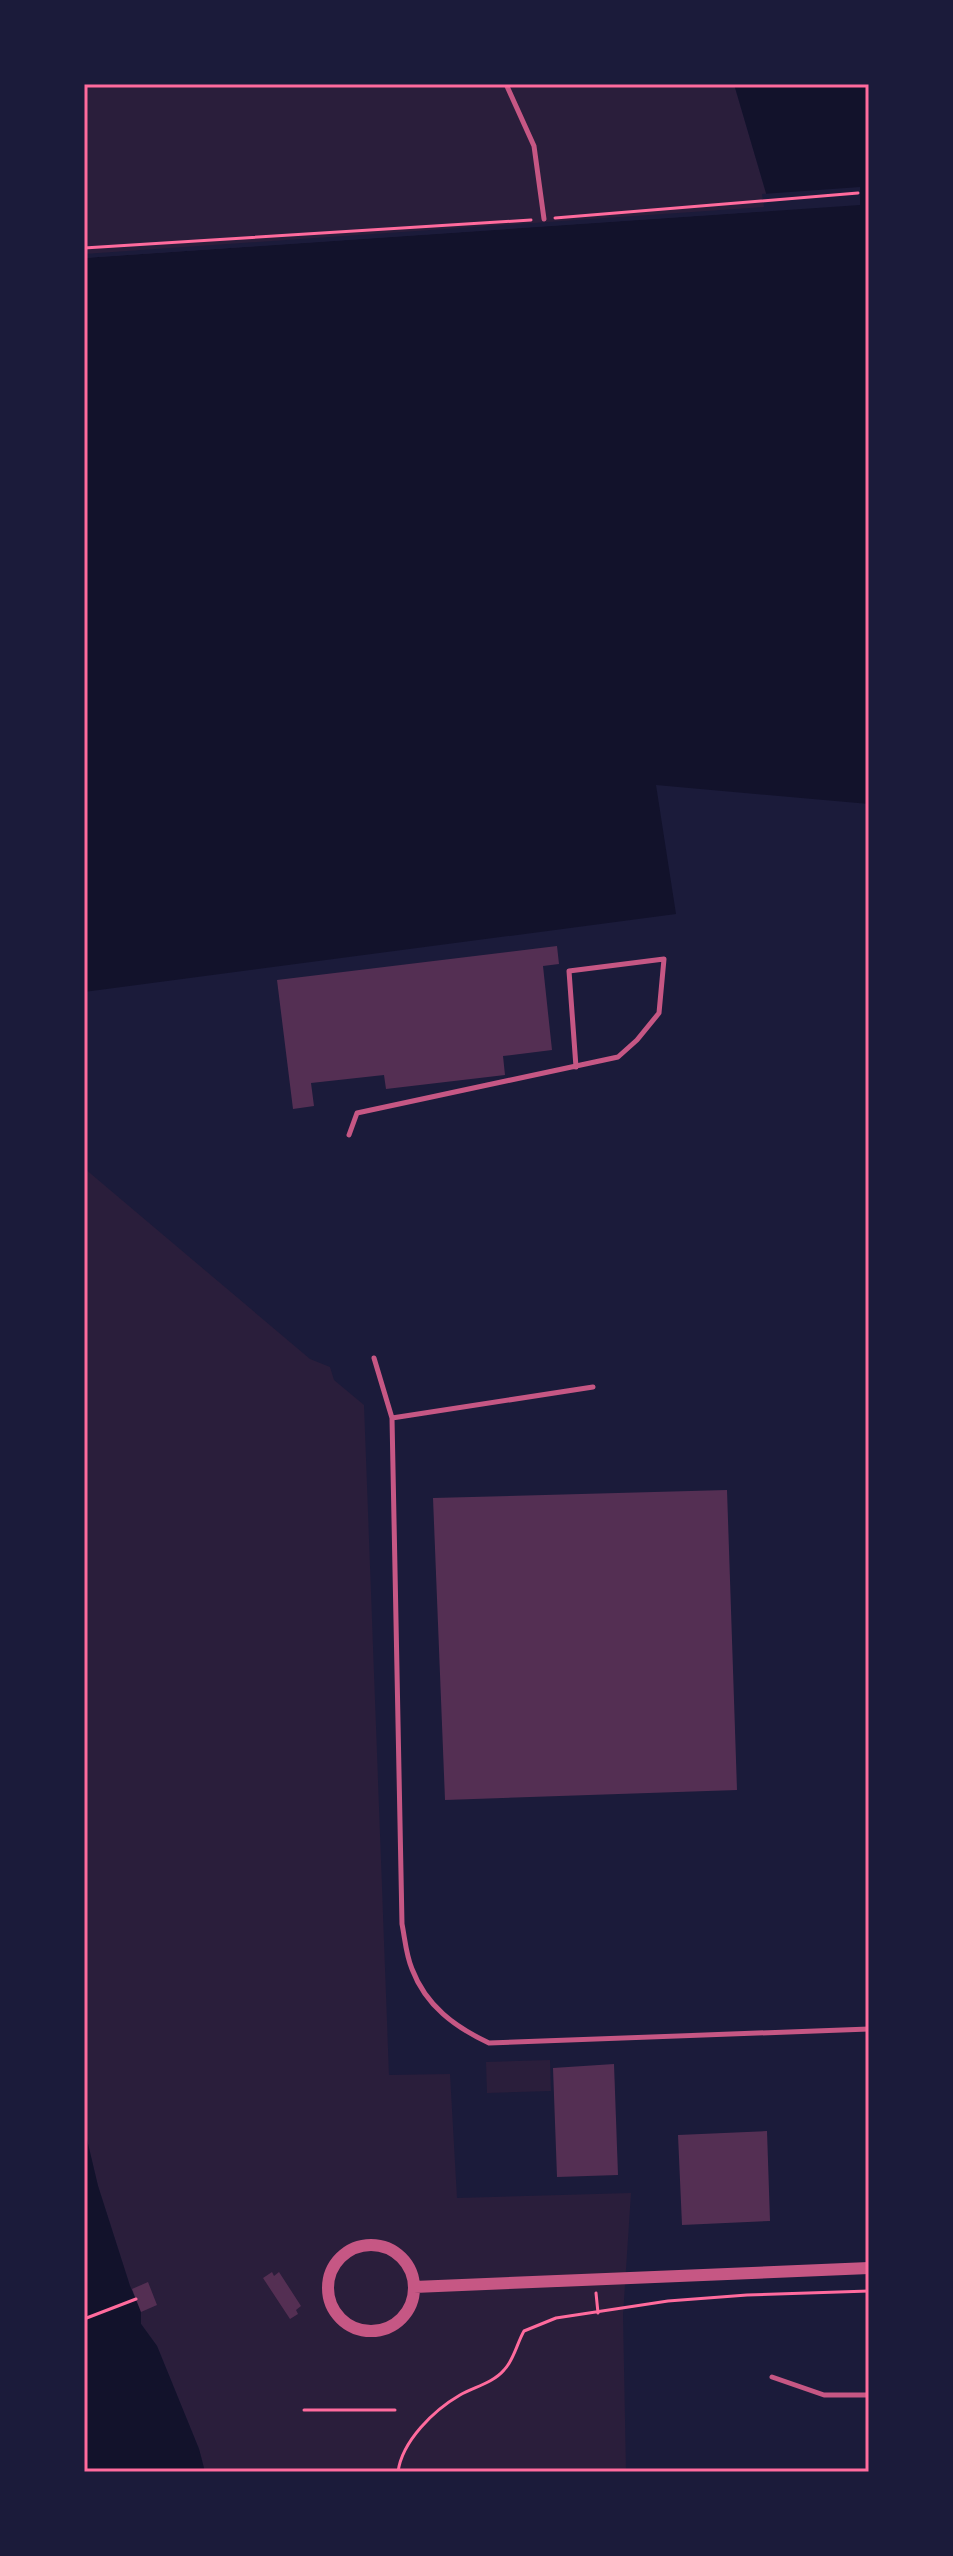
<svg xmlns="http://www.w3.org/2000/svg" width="953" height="2556" viewBox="0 0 953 2556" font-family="'Times New Roman',serif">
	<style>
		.green { fill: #2a1e3b }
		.water { fill: #12122b }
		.pier { fill: #1b1b3a }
		.building { fill: #542f53 }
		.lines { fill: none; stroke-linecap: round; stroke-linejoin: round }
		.path { stroke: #ff6b9d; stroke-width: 3 }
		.service { stroke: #c65784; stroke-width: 5 }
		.tertiary { stroke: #c65784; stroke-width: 12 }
		.neatline { fill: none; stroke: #ff6b9d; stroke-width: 3 }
	</style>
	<rect width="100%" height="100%" fill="#1b1b3a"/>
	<path class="green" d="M84 84H734L766 193 768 211 84 258Z
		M84 1168 310 1359 330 1367 334 1380 364 1405 389 2075 450 2074 457 2198 631 2193 623 2315 626 2472H205L199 2449 157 2346 141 2324V2311L130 2286 98 2186 84 2127Z
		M550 2060 551 2091 487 2093 486 2062Z"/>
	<path class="water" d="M734 84H869V804L656 785 676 914 84 992V258L767 211 766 193Z
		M84 2127 98 2186 130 2286 141 2312V2324L157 2346 199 2449 205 2472H84Z"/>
	<path class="pier" d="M860 187V205L84 258V254L764 207 762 194Z"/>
	<path class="building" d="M557 946 559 964 543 966 552 1050 503 1056 505 1075 386 1089 384 1075 311 1083 314 1106 293 1109 277 980Z
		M727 1490 737 1790 445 1800 433 1498Z
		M614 2064 618 2175 557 2177 553 2068Z
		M767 2131 770 2221 682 2225 678 2135Z
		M272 2272 274 2276 279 2272 301 2306 296 2310 298 2314 290 2319 263 2278Z
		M148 2282 157 2305 141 2312 132 2289Z"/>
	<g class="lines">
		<path class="path" d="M555 218 858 193
			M84 248 531 220
			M596 2293 598 2313
			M84 2319 136 2299
			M304 2410H395
			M398 2472C402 2441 434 2410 460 2395 474 2387 493 2383 504 2370 514 2360 517 2343 524 2331L556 2318 668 2301 747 2295 869 2291"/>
		<path class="service" d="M506 84 534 146 544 219
			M349 1135 357 1113 618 1057 637 1040 659 1013 664 959 569 971 576 1067
			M374 1358 392 1418
			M593 1387 392 1418 402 1924C405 1939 406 1955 412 1969 426 2006 455 2027 489 2043L869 2029
			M772 2377 824 2395H869"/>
		<path class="tertiary" d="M328 2288a43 43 0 1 1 86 0a43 43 0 1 1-86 0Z
			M414 2287 869 2268"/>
	</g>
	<rect width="953" height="2556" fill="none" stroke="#1b1b3a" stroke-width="172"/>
	<rect x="86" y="86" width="781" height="2384" class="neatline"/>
</svg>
